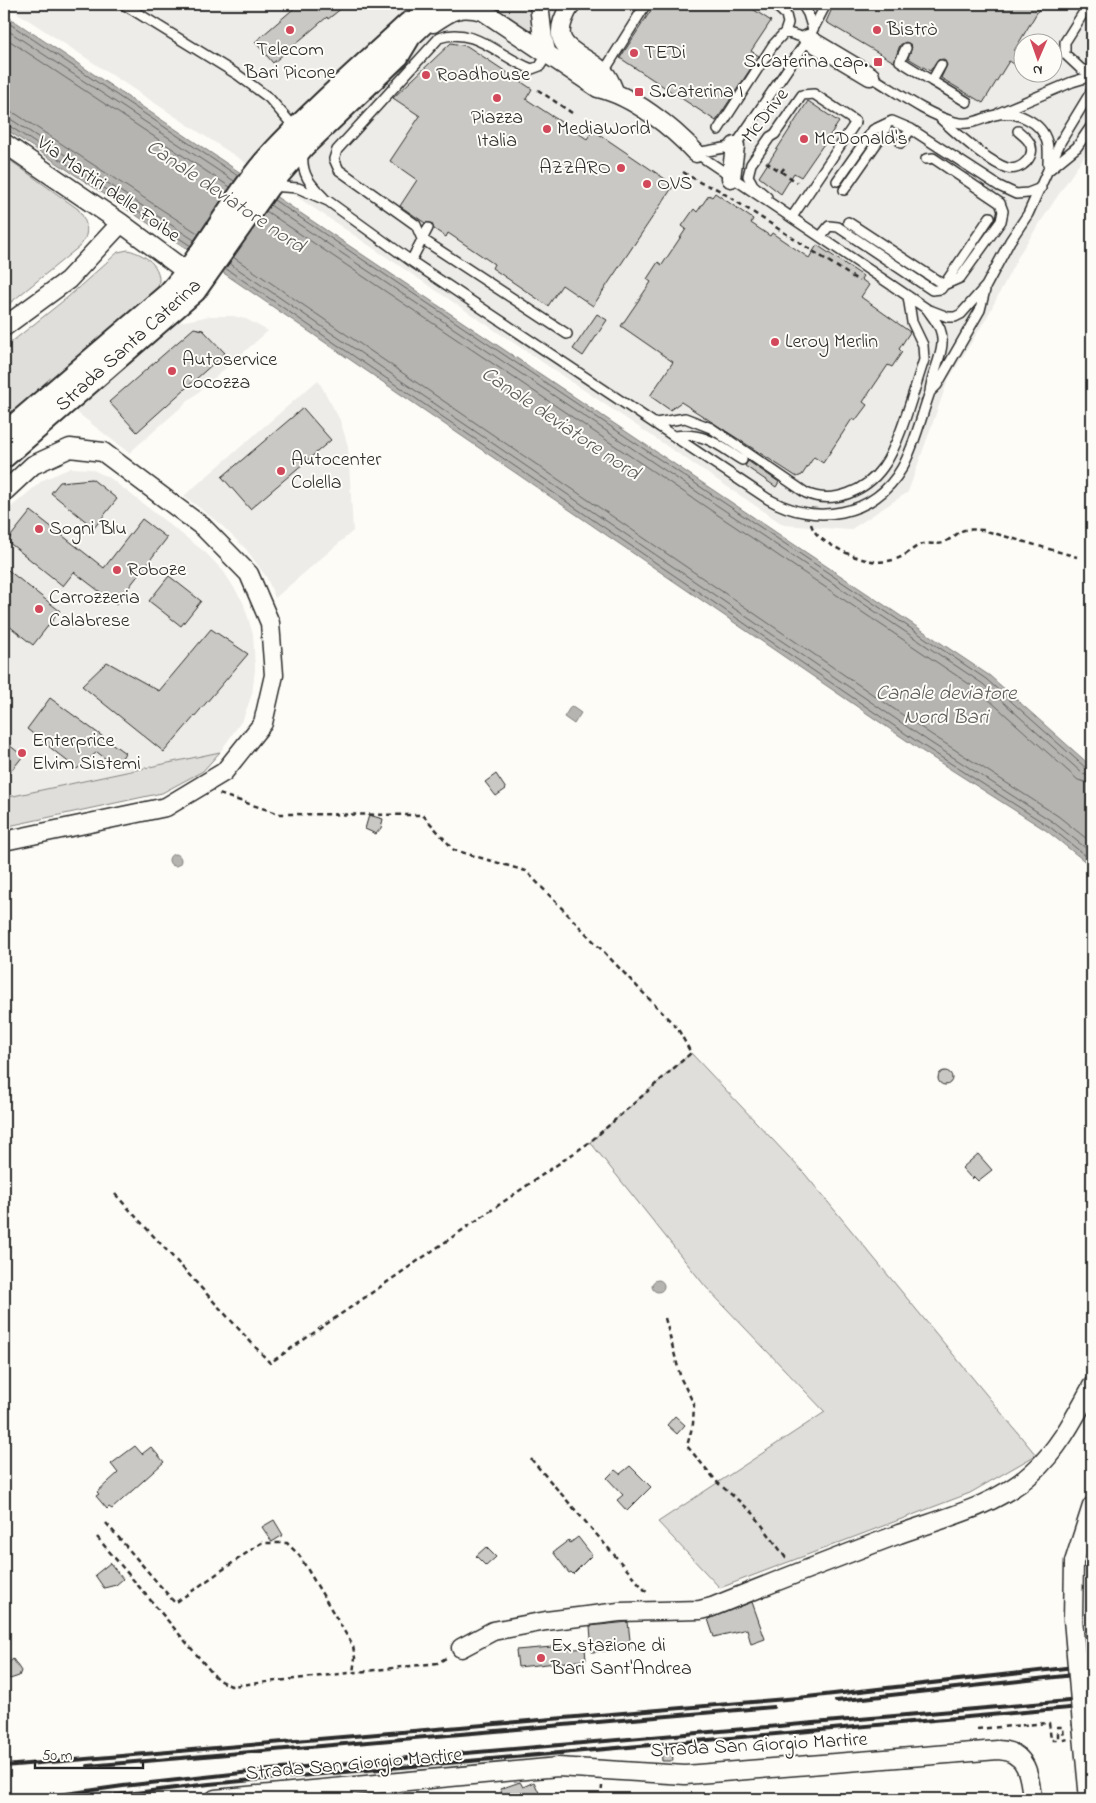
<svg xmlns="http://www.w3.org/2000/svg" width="1096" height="1803" viewBox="0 0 1096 1803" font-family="'Indie Flower',sans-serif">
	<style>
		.built { fill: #edece8; fill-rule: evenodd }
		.green { fill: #dfdeda; stroke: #858482 }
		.water { fill: #b5b4b1; stroke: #7e7d7b }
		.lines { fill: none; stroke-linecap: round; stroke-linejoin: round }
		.shore { stroke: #626261; stroke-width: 1 }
		.building { fill: #c9c8c4; stroke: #2b2b2b }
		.service-casing { stroke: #2b2b2b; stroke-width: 12 }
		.minor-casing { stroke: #2b2b2b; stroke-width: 21 }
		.tertiary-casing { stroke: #2b2b2b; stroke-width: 25 }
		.path { stroke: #2b2b2b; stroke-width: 2.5; stroke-dasharray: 5 4; stroke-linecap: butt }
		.service { stroke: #fdfcf7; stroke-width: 9 }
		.minor { stroke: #fdfcf7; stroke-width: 18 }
		.tertiary { stroke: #fdfcf7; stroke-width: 21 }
		.rail { stroke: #2b2b2b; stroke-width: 4 }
		.minor-bridge-casing { stroke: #2b2b2b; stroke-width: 21; stroke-linecap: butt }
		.minor-bridge { stroke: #fdfcf7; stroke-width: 18 }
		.poi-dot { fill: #d1495b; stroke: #fdfcf7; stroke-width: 2 }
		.labels { text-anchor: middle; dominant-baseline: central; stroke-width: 4; stroke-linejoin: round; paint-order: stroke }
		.poi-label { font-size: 20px; fill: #2b2b2b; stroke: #fdfcf7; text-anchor: start }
		.street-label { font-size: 20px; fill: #2b2b2b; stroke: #fdfcf7 }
		.water-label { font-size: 21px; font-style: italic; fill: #5b5b5a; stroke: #fdfcf7 }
	</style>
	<rect width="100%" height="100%" fill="#fdfcf7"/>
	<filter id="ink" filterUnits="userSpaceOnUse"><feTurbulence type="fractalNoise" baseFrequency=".02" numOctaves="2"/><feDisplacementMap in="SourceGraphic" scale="10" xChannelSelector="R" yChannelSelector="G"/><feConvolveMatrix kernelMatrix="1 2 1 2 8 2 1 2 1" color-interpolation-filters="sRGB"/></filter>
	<g filter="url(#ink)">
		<path class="built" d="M4 4H1092V144L1020 253 986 319 948 380 908 492 850 530 784 525 278 184ZM1024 42H1054V72H1024Z
			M210 316H233L246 319 268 331 129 453 74 410 176 323Z
			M318 380 340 420 348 446 353 531 275 598 267 578 246 549 219 523 184 496Z
			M71 468 91 469 110 478 206 553 224 572 243 602 253 634 255 669 252 694 243 719 220 752 4 798V513L43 480Z"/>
		<path class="green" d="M481 4H532L537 38Z
			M4 156 78 209C87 221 91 233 80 246L4 308Z
			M128 250C148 255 165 269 157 290L4 421V348L68 297 118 252Z
			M220 752 203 771 162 793 4 827V798Z
			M691 1053 804 1173 1036 1455 970 1493 720 1588 658 1522 825 1412 705 1286 590 1142Z"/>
		<path class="water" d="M4 14 990 676 1092 767V867L1047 831 922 751 225 274 4 128Z
			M571 706 581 713 574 724 564 717Z
			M169 860a6 6 0 1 1 12 0a6 6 0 1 1-12 0Z
			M652 1286a6 6 0 1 1 12 0a6 6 0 1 1-12 0Z"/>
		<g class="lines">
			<path class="shore" d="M4 20 238 176
				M4 28 234 181
				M4 37 230 187
				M4 111 16 114 199 234
				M4 118 12 120 194 240
				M4 124 8 125 191 246
				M274 200 986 679 1087 769 1092 770
				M270 205 983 684 1083 774 1092 777
				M266 211 978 690 1078 780 1092 784
				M233 257 932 735 1058 816 1092 843
				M229 263 928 741 1053 822 1092 853
				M225 268 925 747 1050 827 1092 861"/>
		</g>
		<path class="building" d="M299 4H347L328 19 327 17 273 63 255 42Z
			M655 4H745L771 21 751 51 759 56 716 121 620 58Z
			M834 4H1042L1014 51 1023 57 1018 66 1009 61 983 103 941 78 947 65 944 59 937 60 930 71 908 58 912 47 906 42 900 45 894 62 826 22Z
			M451 43 467 46 532 89 526 99 587 139 593 130 674 185 593 306 562 285 548 306 492 268 494 264 448 233 446 237 434 229 431 223H425L400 206 417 180 390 161 420 116 393 98Z
			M808 101 839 122 801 177 794 173 781 194 759 177Z
			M715 193 753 219 751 223 770 236 772 233 809 258 817 245 863 276 861 279 869 285 861 297 910 332 899 349 902 352 892 367 888 365 863 402 867 405 855 421 852 419 823 463 814 457 802 475 797 477 681 402 670 410 650 396 673 362 621 326 651 282 647 279 658 262 662 265 686 229 682 226 694 209 697 212 709 195 712 197Z
			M597 314 607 320 583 356 573 349Z
			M194 328 203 330 225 353 137 432 109 402Z
			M303 408 331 440 250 509 222 477Z
			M748 461 779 482 776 487 745 466Z
			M92 479 117 499 94 528 51 493 60 482Z
			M31 511 104 568 142 519 167 538 116 604 74 572 63 586 7 541Z
			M4 567 60 611 33 645 4 622Z
			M169 576 201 601 181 626 149 601Z
			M211 629 248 654 164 752 82 686 107 662 159 691Z
			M50 698 125 753 116 767 97 752 77 769 27 729Z
			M4 741 23 756 4 780Z
			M496 774 506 789 496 796 485 782Z
			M369 815 383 819 381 828 376 834 365 829Z
			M938 1078a7 7 0 1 1 14 0a7 7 0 1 1-14 0Z
			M978 1154 992 1170 978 1181 974 1177 972 1179 962 1168Z
			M675 1416 685 1425 677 1434 667 1425Z
			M135 1446 142 1454 151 1447 164 1462 112 1509 109 1507 107 1509 96 1496 99 1494 97 1492 118 1473 111 1464Z
			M630 1466 651 1487 627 1511 617 1500 623 1495 607 1478 615 1470 620 1474Z
			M274 1520 283 1535 272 1542 262 1527Z
			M578 1537 592 1555 573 1574 571 1572 569 1573 553 1552 569 1540 570 1543Z
			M486 1547 496 1557 486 1566 476 1556Z
			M110 1563 123 1579 116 1585 104 1588 95 1575Z
			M752 1602 765 1639 751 1644 747 1629 714 1637 708 1619Z
			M628 1622 631 1649 592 1652 590 1626Z
			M564 1646V1650L585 1648 586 1660 518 1667 516 1650Z
			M13 1659 21 1671 19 1676 10 1679 4 1673V1667Z
			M672 1749 673 1761H662L661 1750Z
			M520 1782 523 1787 534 1782 542 1799H494L503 1795 500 1789Z"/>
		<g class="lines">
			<defs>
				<path id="service" d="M123 4 238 75 269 98 296 129
					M802 4 808 14 812 27
					M1089 4 1065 42V54L1081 69 1092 73
					M785 32 808 39
					M906 48 900 61 932 81
					M547 55 540 66 532 69C502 59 474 25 439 38L337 150 334 159 339 170 416 225 422 239 567 334
					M941 65 932 81 967 102
					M603 73 646 4
					M870 76C897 92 925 114 955 122 971 126 980 119 995 115 1015 109 1042 122 1047 142 1049 149 1048 158 1048 165
					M999 113 1072 82 1092 76
					M941 119C955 132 988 162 1007 168 1021 172 1038 155 1029 142 1027 138 1021 134 1018 131
					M718 130 773 45 785 32 788 23 786 15 774 4
					M901 143 911 129
					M696 153 927 309 948 317H955L961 314 986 286 1010 241 1028 214 1061 141 1092 90
					M696 153 735 146 808 39 826 4
					M303 154C301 174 310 184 324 198
					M1050 169 1077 147 1092 125
					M837 181 873 130 892 121 911 129 999 186 1016 194 1028 193 1041 188
					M270 186 298 188 328 201 411 261 768 499C815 526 874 517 902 468 915 445 921 417 930 392 931 372 948 349 940 329 937 322 931 315 927 309
					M844 190 883 134 887 124
					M767 197 753 185 748 176 751 164 770 137 775 134 802 95 814 94 856 122 792 217
					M848 222 944 285 990 217
					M821 236 829 226 838 227 932 290 941 289 944 285 960 278 1001 221 1003 211 1000 203 933 158 926 159
					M411 261 428 228
					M930 392 937 385 980 310 985 290
					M656 423 685 418 711 428 806 493C833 505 866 491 883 467 900 444 914 389 924 360L923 345 912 322 908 296
					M675 436C705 432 718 445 742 460"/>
				<path id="minor" d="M539 4 543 39 547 55
					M571 4C542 52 581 49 605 74 609 78 612 86 614 91
					M419 14 424 4
					M433 23C452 10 459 5 483 11L598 88C633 96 672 127 696 153
					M808 39 870 76
					M4 143 121 223 187 272
					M731 178 735 146
					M4 327 68 280 121 223
					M4 492 33 465 70 448 103 452 203 527 249 574 270 623 274 675 263 723 224 772 166 807 4 841
					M1073 1619 1074 1562 1092 1506
					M461 1648 493 1631 546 1621 619 1612 700 1610 712 1607C774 1582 836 1558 899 1534 944 1518 996 1506 1032 1473 1059 1449 1075 1417 1092 1386
					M1082 1725 1089 1799
					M215 1799 558 1767 685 1775 998 1750C1027 1751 1030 1776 1032 1799"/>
				<path id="tertiary" d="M4 434 168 294C208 250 234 194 274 151 316 106 364 65 409 23
					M4 457 195 291 269 186 303 147 398 56 410 36 444 4"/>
			</defs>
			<use href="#service" class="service-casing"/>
			<use href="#minor" class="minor-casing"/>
			<use href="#tertiary" class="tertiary-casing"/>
			<path class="path" d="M538 90 575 115
				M766 162 797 182
				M683 172 701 183 717 189 859 281
				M781 172 785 167
				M811 524C814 535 825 542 835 547 856 559 881 568 903 556 910 552 915 546 923 544 930 542 938 546 945 542 964 531 957 528 983 530L1077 557
				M115 1194 270 1363 590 1142 691 1053 678 1029 526 871 454 850 423 815 280 814 219 794
				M665 1318 681 1379 694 1404 693 1424 687 1446 718 1483 753 1513 788 1561
				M531 1459 649 1595
				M106 1523 175 1603 261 1543H287L299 1555 353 1646 355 1658 353 1673
				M97 1537 218 1680 231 1686 438 1663 449 1656
				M977 1729 1049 1723 1051 1740H1058V1727H1063L1064 1740 1068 1739
				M601 1799 602 1786"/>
			<use href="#service" class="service"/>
			<use href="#minor" class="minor"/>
			<use href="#tertiary" class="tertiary"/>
			<path class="rail" d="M836 1701 1092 1673
				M4 1766 798 1698 1092 1665
				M88 1766 773 1707
				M30 1799 123 1786 269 1770 1092 1699
				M85 1799 209 1784 1092 1706"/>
			<defs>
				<path id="minor-bridge" d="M1073 1619 1082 1725"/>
			</defs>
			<use href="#minor-bridge" class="minor-bridge-casing"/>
			<use href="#minor-bridge" class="minor-bridge"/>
		</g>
	</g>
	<g class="poi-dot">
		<circle cx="290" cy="30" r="5"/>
		<circle cx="877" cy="30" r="5"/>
		<circle cx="634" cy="53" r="5"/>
		<rect x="873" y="57" width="10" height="10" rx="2.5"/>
		<circle cx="426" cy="75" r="5"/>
		<rect x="634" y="87" width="10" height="10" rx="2.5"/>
		<circle cx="497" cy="98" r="5"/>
		<circle cx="547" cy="129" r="5"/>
		<circle cx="804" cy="139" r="5"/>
		<circle cx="621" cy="168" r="5"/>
		<circle cx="647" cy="184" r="5"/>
		<circle cx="775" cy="342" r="5"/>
		<circle cx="172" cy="371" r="5"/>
		<circle cx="281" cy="471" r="5"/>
		<circle cx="39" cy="529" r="5"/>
		<circle cx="117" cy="570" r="5"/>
		<circle cx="39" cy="609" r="5"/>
		<circle cx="22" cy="753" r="5"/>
		<circle cx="541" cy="1658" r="5"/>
	</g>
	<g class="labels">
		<g class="poi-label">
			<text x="887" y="30">Bistrò</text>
			<text x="290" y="50" text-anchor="middle">Telecom<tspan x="290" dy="23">Bari Picone</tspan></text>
			<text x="644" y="53">TEDi</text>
			<text x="868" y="62" text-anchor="end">S.Caterina cap.</text>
			<text x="436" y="75">Roadhouse</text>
			<text x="649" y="92">S.Caterina I</text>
			<text x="497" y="118" text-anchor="middle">Piazza<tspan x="497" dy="23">Italia</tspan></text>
			<text x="557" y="129">MediaWorld</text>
			<text x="814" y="139">McDonald's</text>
			<text x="611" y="168" text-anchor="end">AZZARO</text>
			<text x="657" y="184">OVS</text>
			<text x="785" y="342">Leroy Merlin</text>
			<text x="182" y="360">Autoservice<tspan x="182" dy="23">Cocozza</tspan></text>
			<text x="291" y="460">Autocenter<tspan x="291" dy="23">Colella</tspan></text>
			<text x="49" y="529">Sogni Blu</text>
			<text x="127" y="570">Roboze</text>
			<text x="49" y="598">Carrozzeria<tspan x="49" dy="23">Calabrese</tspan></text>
			<text x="32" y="741">Enterprice<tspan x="32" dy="23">Elvim Sistemi</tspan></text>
			<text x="551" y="1646">Ex stazione di<tspan x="551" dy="23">Bari Sant'Andrea</tspan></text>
		</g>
		<g class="street-label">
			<text transform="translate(766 116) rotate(-52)">McDrive</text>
			<text transform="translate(108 190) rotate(35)">Via Martiri delle Foibe</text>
			<text transform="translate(129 346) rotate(-42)">Strada Santa Caterina</text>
			<text transform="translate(759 1746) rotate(-3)">Strada San Giorgio Martire</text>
			<text transform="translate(354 1765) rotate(-5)">Strada San Giorgio Martire</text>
		</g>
		<g class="water-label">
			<text transform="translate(225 197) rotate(34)">Canale deviatore nord</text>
			<text transform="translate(560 424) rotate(34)">Canale deviatore nord</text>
			<text x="946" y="694">Canale deviatore<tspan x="946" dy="24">Nord Bari</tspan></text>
		</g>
	</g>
	<rect width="1096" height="1803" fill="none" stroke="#fdfcf7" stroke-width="20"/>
	<rect x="10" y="10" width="1076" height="1783" fill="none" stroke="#2b2b2b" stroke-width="2" filter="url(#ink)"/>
	<g transform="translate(1038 58) rotate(182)"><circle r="24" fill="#fdfcf7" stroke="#a9a8a5"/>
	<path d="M0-4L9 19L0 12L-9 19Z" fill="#d1495b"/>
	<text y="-8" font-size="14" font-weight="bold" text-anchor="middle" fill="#2b2b2b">N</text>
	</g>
	<path d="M35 1760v8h108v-8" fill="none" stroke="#2b2b2b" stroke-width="2.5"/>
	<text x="42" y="1760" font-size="15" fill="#2b2b2b" stroke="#fdfcf7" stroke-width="4" paint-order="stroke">50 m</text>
</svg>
